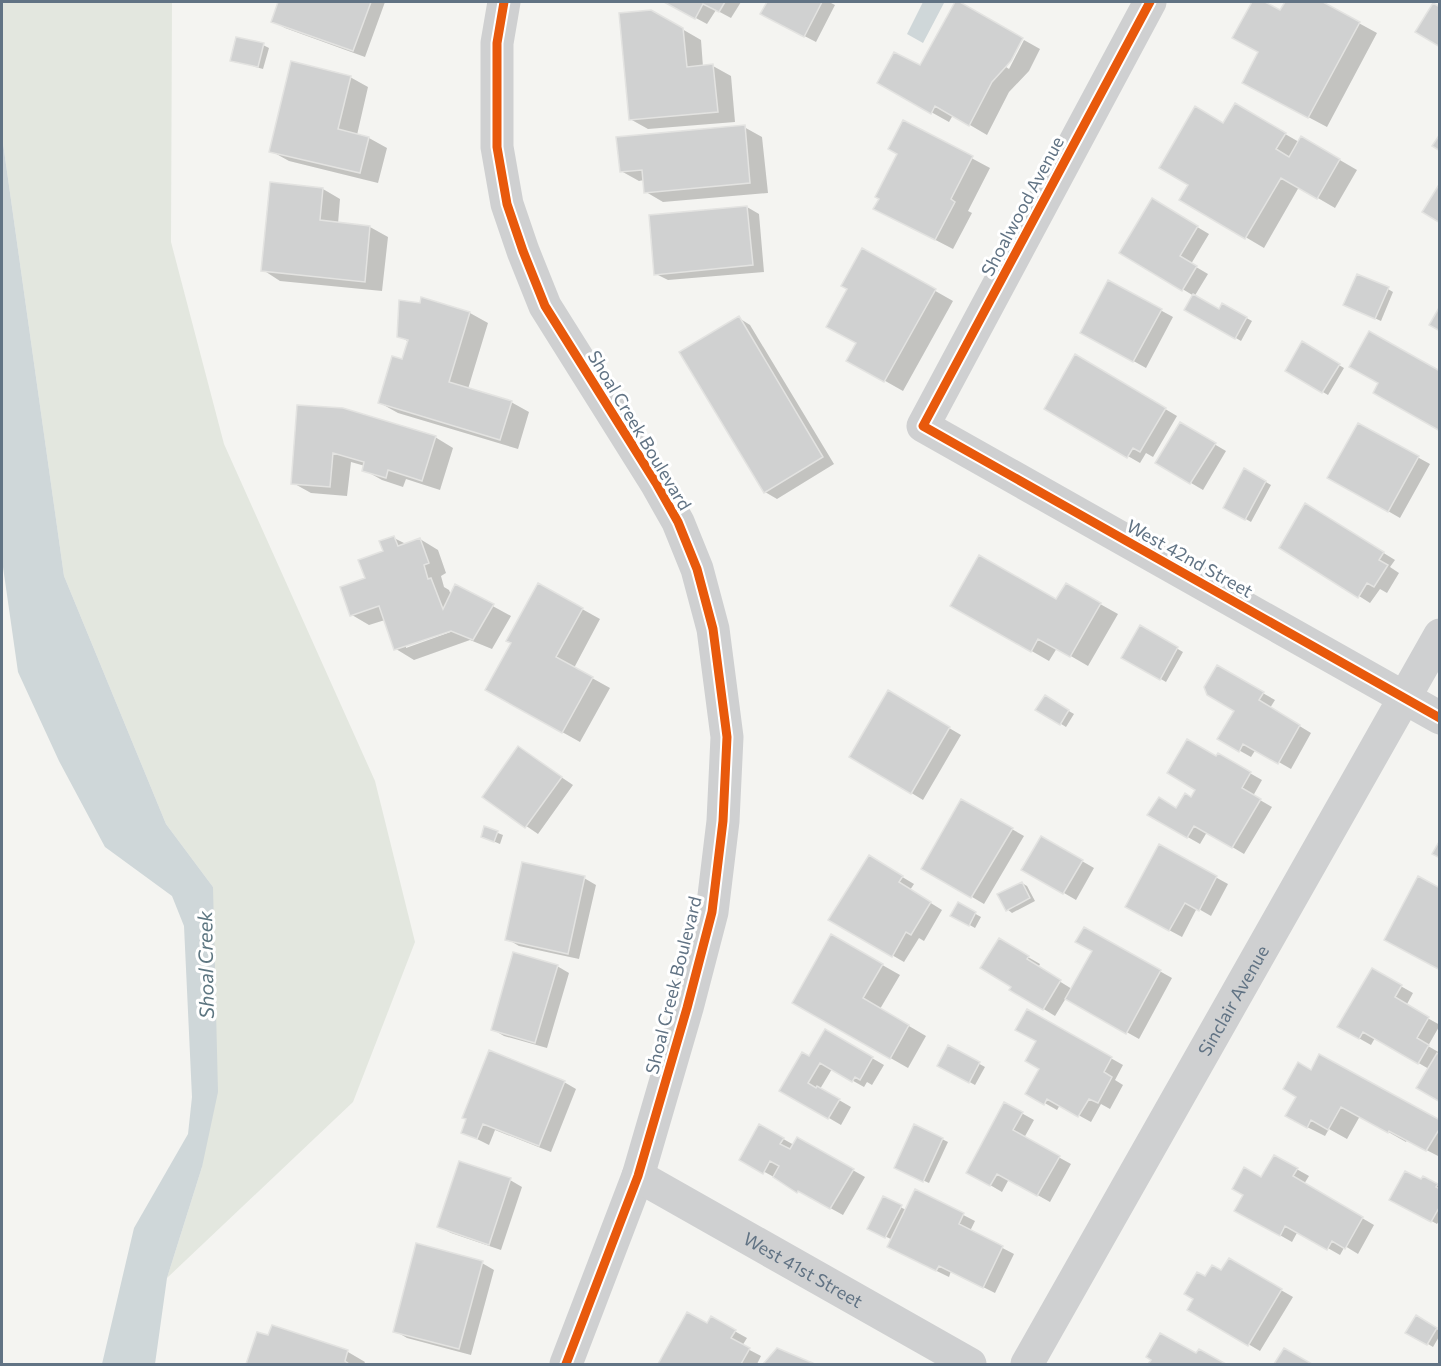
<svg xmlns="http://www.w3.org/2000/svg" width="1441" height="1366" viewBox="0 0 1441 1366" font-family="Commissioner,sans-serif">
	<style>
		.green { fill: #e3e7df }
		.water { fill: #cfd7d9 }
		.shadow { fill: #0003; fill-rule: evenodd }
		.building { fill: #d0d1d1; stroke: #e3e3e1; stroke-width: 1.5 }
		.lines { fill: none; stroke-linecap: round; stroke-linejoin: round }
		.minor { stroke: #cfd0d1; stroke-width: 33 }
		.cycleway-casing { stroke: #fff; stroke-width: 13 }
		.cycleway { stroke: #e8590c; stroke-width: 9 }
		.labels { text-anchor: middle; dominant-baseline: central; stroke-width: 6; stroke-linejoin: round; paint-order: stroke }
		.street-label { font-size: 18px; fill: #617384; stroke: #fff }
		.water-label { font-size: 20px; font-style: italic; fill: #5d7681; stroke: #fff }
	</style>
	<rect width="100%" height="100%" fill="#f4f4f1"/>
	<path class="green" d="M2 2H172L171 242 224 444 375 781 415 942 353 1102 167 1278 202 1167 213 887 166 824 64 576 2 136Z"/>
	<path class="water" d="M923 2 944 3 923 43 907 34Z
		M2 136 64 576 166 824 213 887 218 1092 202 1167 167 1278 155 1364H102L134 1228 188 1134 192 1097 184 926 172 896 105 847 59 761 18 672 2 560Z"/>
	<path class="shadow" d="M280 2H385L365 57 285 28 273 21Z
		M666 2H741L731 18 716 10 707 24Z
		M769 2H829L835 5 816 42 762 14Z
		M957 2 1021 38 1006 67 1009 69 1024 40 1040 49 1029 71 1009 92 987 135 953 115 949 122 879 83 921 67Z
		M1254 2H1262L1281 12 1286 2H1320L1377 33 1327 127 1261 92 1260 52 1234 38Z
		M651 11 701 40 703 67 713 66 731 76 735 122 648 129 630 119Z
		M263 45 269 48 263 69 232 60Z
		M350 77 368 87 357 135 369 138 387 148 378 183 289 161 271 151Z
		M1235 105 1299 142 1302 138 1357 170 1335 208 1299 187 1264 248 1181 199Z
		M904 122 990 168 968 211 972 213 953 249 893 218Z
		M744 127 762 137 768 193 663 202 646 192 644 180 639 181 621 171Z
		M323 189 340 199 338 224 370 227 388 237 382 291 280 281 263 270Z
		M1152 200 1209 234 1191 264 1208 274 1194 297 1220 311 1223 305 1252 321 1241 341 1186 309 1194 296 1121 252Z
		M747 207 759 214 764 272 668 280 656 274Z
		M863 250 953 301 903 391 848 360 858 343 849 289Z
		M1109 282 1173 317 1146 368 1094 339Z
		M1388 289 1393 292 1381 321 1350 307Z
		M422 299 470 313 488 323 468 389 511 402 529 412 518 449 398 413 380 403 403 361 409 342 399 336 421 304Z
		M739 318 750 325 834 464 777 499 765 492Z
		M1303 344 1344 368 1328 395 1287 371Z
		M1076 356 1177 416 1153 457 1146 453 1140 463 1046 409Z
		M298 406 435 437 453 448 440 490 406 479 403 487 382 480 364 470 365 466 351 462 347 496 311 493 293 483Z
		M1180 424 1226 451 1203 490 1157 463Z
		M1359 425 1430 464 1400 518 1329 477Z
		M1245 470 1271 485 1251 522 1225 507Z
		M1317 512 1395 560 1390 567 1399 573 1387 593 1380 589 1370 603 1359 596Z
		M394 538 406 544 420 539 438 550 446 573 441 576 444 587 449 590 451 595 456 586 511 616 492 649 470 640 414 660 396 649 385 620 369 625 352 615 367 579ZM458 627 459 629 406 648V645Z
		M539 585 600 619 574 668 610 688 580 742 505 700 513 643Z
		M1066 585 1118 614 1088 666 1057 648 1049 661 952 605 1057 601Z
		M1140 627 1183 652 1166 682 1123 657Z
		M1217 667 1275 700 1270 708 1311 733 1291 769 1256 749 1251 757 1219 739 1236 710Z
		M888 692 961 735 923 800 851 756Z
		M1045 697 1074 714 1066 727 1037 709Z
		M518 748 573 785 538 834 484 797Z
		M1218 755 1262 780 1253 796 1272 807 1244 854 1207 832 1200 844 1149 815 1177 810 1192 799Z
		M962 801 1024 836 984 904 923 868Z
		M485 828 503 835 500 844 488 839Z
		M1042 838 1094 868 1076 900 1023 869Z
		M1159 846 1228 884 1211 916 1197 908 1182 937 1139 914Z
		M869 857 914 884 910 890 942 910 924 941 919 938 904 962 831 920Z
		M584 878 596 885 579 959 519 946 507 939Z
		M1022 883 1027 886 1035 901 1012 913 1007 909Z
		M958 904 981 917 975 928 952 915Z
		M1084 929 1172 978 1139 1039 1066 998 1055 1016 1011 989 1013 987 999 940 1040 964 1038 968 1072 989 1093 951Z
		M831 936 900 975 880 1009 926 1036 908 1068 794 1003Z
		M557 966 569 973 547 1048 504 1036 492 1029Z
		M1372 970 1413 993 1406 1006 1440 1025 1428 1046 1440 1053V1055L1429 1069 1375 1038 1371 1045 1339 1027Z
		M1027 1011 1123 1065 1115 1080 1123 1085 1110 1109 1101 1104 1091 1122 1060 1105 1057 1110 1027 1093 1041 1069 1038 1041Z
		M825 1031 884 1065 872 1085 867 1082 864 1087 832 1069 820 1089 851 1107 841 1125 781 1090 810 1058Z
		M949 1047 985 1067 975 1085 939 1065Z
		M1312 1072 1440 1122V1157L1407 1140 1406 1142 1360 1116 1347 1139 1329 1129 1325 1136 1305 1126Z
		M564 1082 576 1089 551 1152 495 1130 489 1145 463 1132Z
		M1005 1104 1034 1120 1024 1138 1071 1164 1050 1202 1009 1179 1002 1192 968 1172Z
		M760 1126 794 1145 798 1139 865 1177 843 1215 741 1159Z
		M942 1139 948 1142 929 1183 902 1171Z
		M1275 1157 1309 1176 1304 1184 1374 1225 1358 1254 1345 1246 1340 1255 1298 1231 1292 1242 1236 1210 1245 1195 1262 1179Z
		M1423 1178 1440 1186V1219L1437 1224 1391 1199 1422 1181Z
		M510 1180 522 1187 501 1250 451 1233 439 1227Z
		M916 1191 975 1221 970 1231 1014 1254 995 1293 951 1271 949 1277 900 1253 893 1240 869 1229 883 1198 906 1210Z
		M1229 1260 1293 1297 1260 1351 1189 1309 1206 1278 1222 1272Z
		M482 1263 494 1270 471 1355 407 1338 395 1331Z
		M688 1314 707 1325 711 1318 747 1338 742 1346 761 1356 757 1364H659Z
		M1416 1318 1440 1331V1335L1433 1347 1408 1332Z
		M258 1333 348 1352 365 1362 364 1364H248Z
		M777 1350 811 1364H765Z
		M1199 1351 1223 1364H1150L1153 1360 1197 1356Z"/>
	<path class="building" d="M278 2H371L353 51 271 22Z
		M664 2H725L719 12 703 4 695 19Z
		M767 2H822L804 37 760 14Z
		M955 2H960L1023 38 1011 61 992 82 969 126 935 106 931 114 877 83 894 52 920 65Z
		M1252 2H1265L1280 10 1285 2H1323L1360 22 1308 118 1242 83 1258 52 1232 38Z
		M1433 3 1440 7V47L1415 32Z
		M651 10 683 28 687 67 713 64 718 112 629 120 619 13Z
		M236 37 264 43 258 67 230 61Z
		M291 61 351 76 338 129 369 137 360 173 269 152Z
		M1235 103 1286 133 1276 149 1289 157 1301 136 1340 159 1317 199 1281 178 1245 239 1179 200 1188 185 1159 168 1195 106 1223 123Z
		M903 120 973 156 951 199 955 202 935 240 873 209 879 199 875 197 897 154 888 149Z
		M745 125 750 183 644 193 642 170 620 172 616 137Z
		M1440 134V151L1432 146Z
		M270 182 323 188 320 220 370 226 365 282 261 271Z
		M1440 183V223L1422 212Z
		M1152 198 1198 226 1180 256 1197 266 1182 291 1119 253Z
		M747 206 753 265 654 275 649 215Z
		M862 248 936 289 884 382 846 361 856 343 826 327 847 289 841 286Z
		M1357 274 1389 287 1375 319 1343 305Z
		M1108 280 1162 309 1133 362 1080 333Z
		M1193 294 1219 309 1222 303 1247 317 1235 339 1184 310Z
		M421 297 470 312 449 382 512 401 500 440 378 403 392 356 402 359 408 340 397 337 399 300 420 303Z
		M1440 306V331L1429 325Z
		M739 316 823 457 764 493 679 352Z
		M1369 331 1440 371V431L1373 393 1378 383 1349 367Z
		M1302 341 1340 364 1322 393 1285 371Z
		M1075 354 1166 408 1140 452 1133 448 1127 458 1044 409Z
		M297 405 343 408 436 436 422 481 388 470 386 478 362 471 364 462 333 453 330 487 291 484Z
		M1180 422 1216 443 1190 484 1155 463Z
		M1358 423 1419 456 1388 512 1327 478Z
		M1244 468 1266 481 1245 520 1223 508Z
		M1305 503 1384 552 1379 560 1388 565 1374 587 1367 583 1358 598 1279 548Z
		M394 536 398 546 420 538 429 563 424 565 428 579 431 578 443 609 455 584 494 604 473 640 451 631 394 650 379 606 350 616 340 587 365 578 358 560 383 551 379 541Z
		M979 555 1056 599 1066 583 1101 603 1070 657 1038 639 1031 652 950 606Z
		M538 583 583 608 556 657 593 677 562 733 485 690 511 643 506 641Z
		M1140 625 1178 647 1160 680 1121 658Z
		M1217 665 1264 692 1259 700 1300 725 1278 764 1243 744 1239 752 1217 739 1234 711 1207 695 1204 687Z
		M888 690 950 727 911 794 849 757Z
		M1045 695 1069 710 1060 725 1035 710Z
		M1187 739 1216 756 1218 753 1251 772 1242 788 1261 799 1232 848 1194 826 1187 838 1147 815 1159 797 1176 808 1185 793 1191 797 1195 790 1167 773Z
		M518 746 562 777 525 828 482 797Z
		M961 799 1013 828 971 898 921 869Z
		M484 826 498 831 494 842 481 837Z
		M1041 836 1083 860 1063 894 1021 870Z
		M1440 840V858L1432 854Z
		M1159 844 1217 876 1199 911 1185 903 1169 931 1125 907Z
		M869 855 903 876 899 882 931 902 911 935 906 932 892 957 828 920Z
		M522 862 585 876 568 954 505 940Z
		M1418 876 1440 888V970L1384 940Z
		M1022 882 1030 898 1006 911 997 894Z
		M958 902 976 912 969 926 950 916Z
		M1084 927 1161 970 1126 1034 1065 999 1092 951 1075 942Z
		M831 934 883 964 863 998 909 1025 890 1059 792 1003Z
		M999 938 1029 956 1027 959 1061 980 1043 1010 1009 990 1011 987 980 968Z
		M513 952 558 965 535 1043 491 1030Z
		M1372 968 1402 985 1395 997 1429 1017 1417 1038 1429 1045 1418 1064 1363 1032 1359 1039 1337 1027Z
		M1027 1009 1112 1057 1104 1072 1112 1077 1098 1103 1089 1099 1078 1117 1047 1099 1044 1105 1025 1094 1039 1069 1025 1061 1036 1041 1015 1030Z
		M825 1029 873 1057 860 1080 855 1077 852 1082 820 1063 808 1083 816 1088 817 1086 840 1099 828 1119 779 1091 802 1052 809 1056Z
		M948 1045 980 1062 969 1083 937 1066Z
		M489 1050 565 1081 539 1146 483 1124 477 1139 461 1133 466 1119 462 1118Z
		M1437 1053 1440 1055V1102L1416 1088Z
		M1319 1054 1440 1120V1128L1426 1151 1389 1131 1388 1133 1341 1107 1328 1130 1311 1120 1307 1128 1285 1116 1296 1097 1283 1089 1298 1062 1311 1070Z
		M1004 1102 1023 1112 1013 1130 1060 1156 1037 1196 997 1174 990 1186 966 1173Z
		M759 1124 784 1138 780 1144 790 1149 797 1137 854 1169 830 1209 798 1191 797 1193 773 1177 779 1166 770 1161 763 1174 739 1160Z
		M914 1124 943 1138 923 1182 894 1168Z
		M1274 1155 1298 1168 1293 1176 1363 1217 1345 1249 1332 1241 1327 1250 1285 1226 1280 1236 1234 1211 1243 1195 1232 1189 1244 1167 1261 1177Z
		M459 1161 511 1178 489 1245 437 1227Z
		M1405 1171 1421 1179 1423 1176 1438 1184 1436 1187 1440 1189V1206L1431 1222 1389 1200Z
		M915 1189 964 1213 959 1224 1003 1246 983 1288 939 1266 936 1271 887 1247Z
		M883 1196 902 1205 885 1238 867 1229Z
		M416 1243 483 1261 459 1349 393 1332Z
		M1229 1258 1282 1289 1248 1346 1187 1310 1193 1299 1184 1294 1197 1272 1205 1276 1212 1265 1221 1270Z
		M687 1312 707 1323 711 1316 736 1330 731 1338 750 1348 741 1364H658Z
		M1416 1315 1437 1328 1427 1345 1405 1333Z
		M272 1325 348 1350 345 1361 349 1364H246L257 1332 268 1335Z
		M1160 1333 1196 1353 1199 1349 1226 1364H1148L1151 1360 1146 1357Z
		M777 1348 815 1364H763Z
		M1284 1348 1312 1364H1274Z"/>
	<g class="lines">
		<g class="minor">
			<path d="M504 2 497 43V147L507 204 523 251 545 306 656 483 678 522 697 569 713 629 727 737 723 821 712 912 687 1008 638 1176 566 1364"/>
			<path d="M1150 2 923 426 1440 718"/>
			<path id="s1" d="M638 1176 970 1364"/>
			<path id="s2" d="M1027 1364 1440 635"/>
		</g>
		<defs>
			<path id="cycleway" d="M504 2 497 43V147L507 204 523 251 545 306 656 483 678 522 697 569 713 629 727 737 723 821 712 912 687 1008 638 1176 566 1364
				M1150 2 923 426 1440 718"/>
		</defs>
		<use href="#cycleway" class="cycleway-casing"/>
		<use href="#cycleway" class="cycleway"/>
	</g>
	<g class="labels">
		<g class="street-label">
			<text transform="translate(1022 206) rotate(-62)">Shoalwood Avenue</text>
			<text transform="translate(640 430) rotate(59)">Shoal Creek Boulevard</text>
			<text transform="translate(1190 558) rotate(29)">West 42nd Street</text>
			<text transform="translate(673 985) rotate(-76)">Shoal Creek Boulevard</text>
			<text stroke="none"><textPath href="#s2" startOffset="418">Sinclair Avenue</textPath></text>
			<text stroke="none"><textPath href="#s1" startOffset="190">West 41st Street</textPath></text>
		</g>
		<g class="water-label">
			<text transform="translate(205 965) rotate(-91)">Shoal Creek</text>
		</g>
	</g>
	<rect width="1441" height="1366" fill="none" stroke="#617384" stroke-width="6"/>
</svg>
